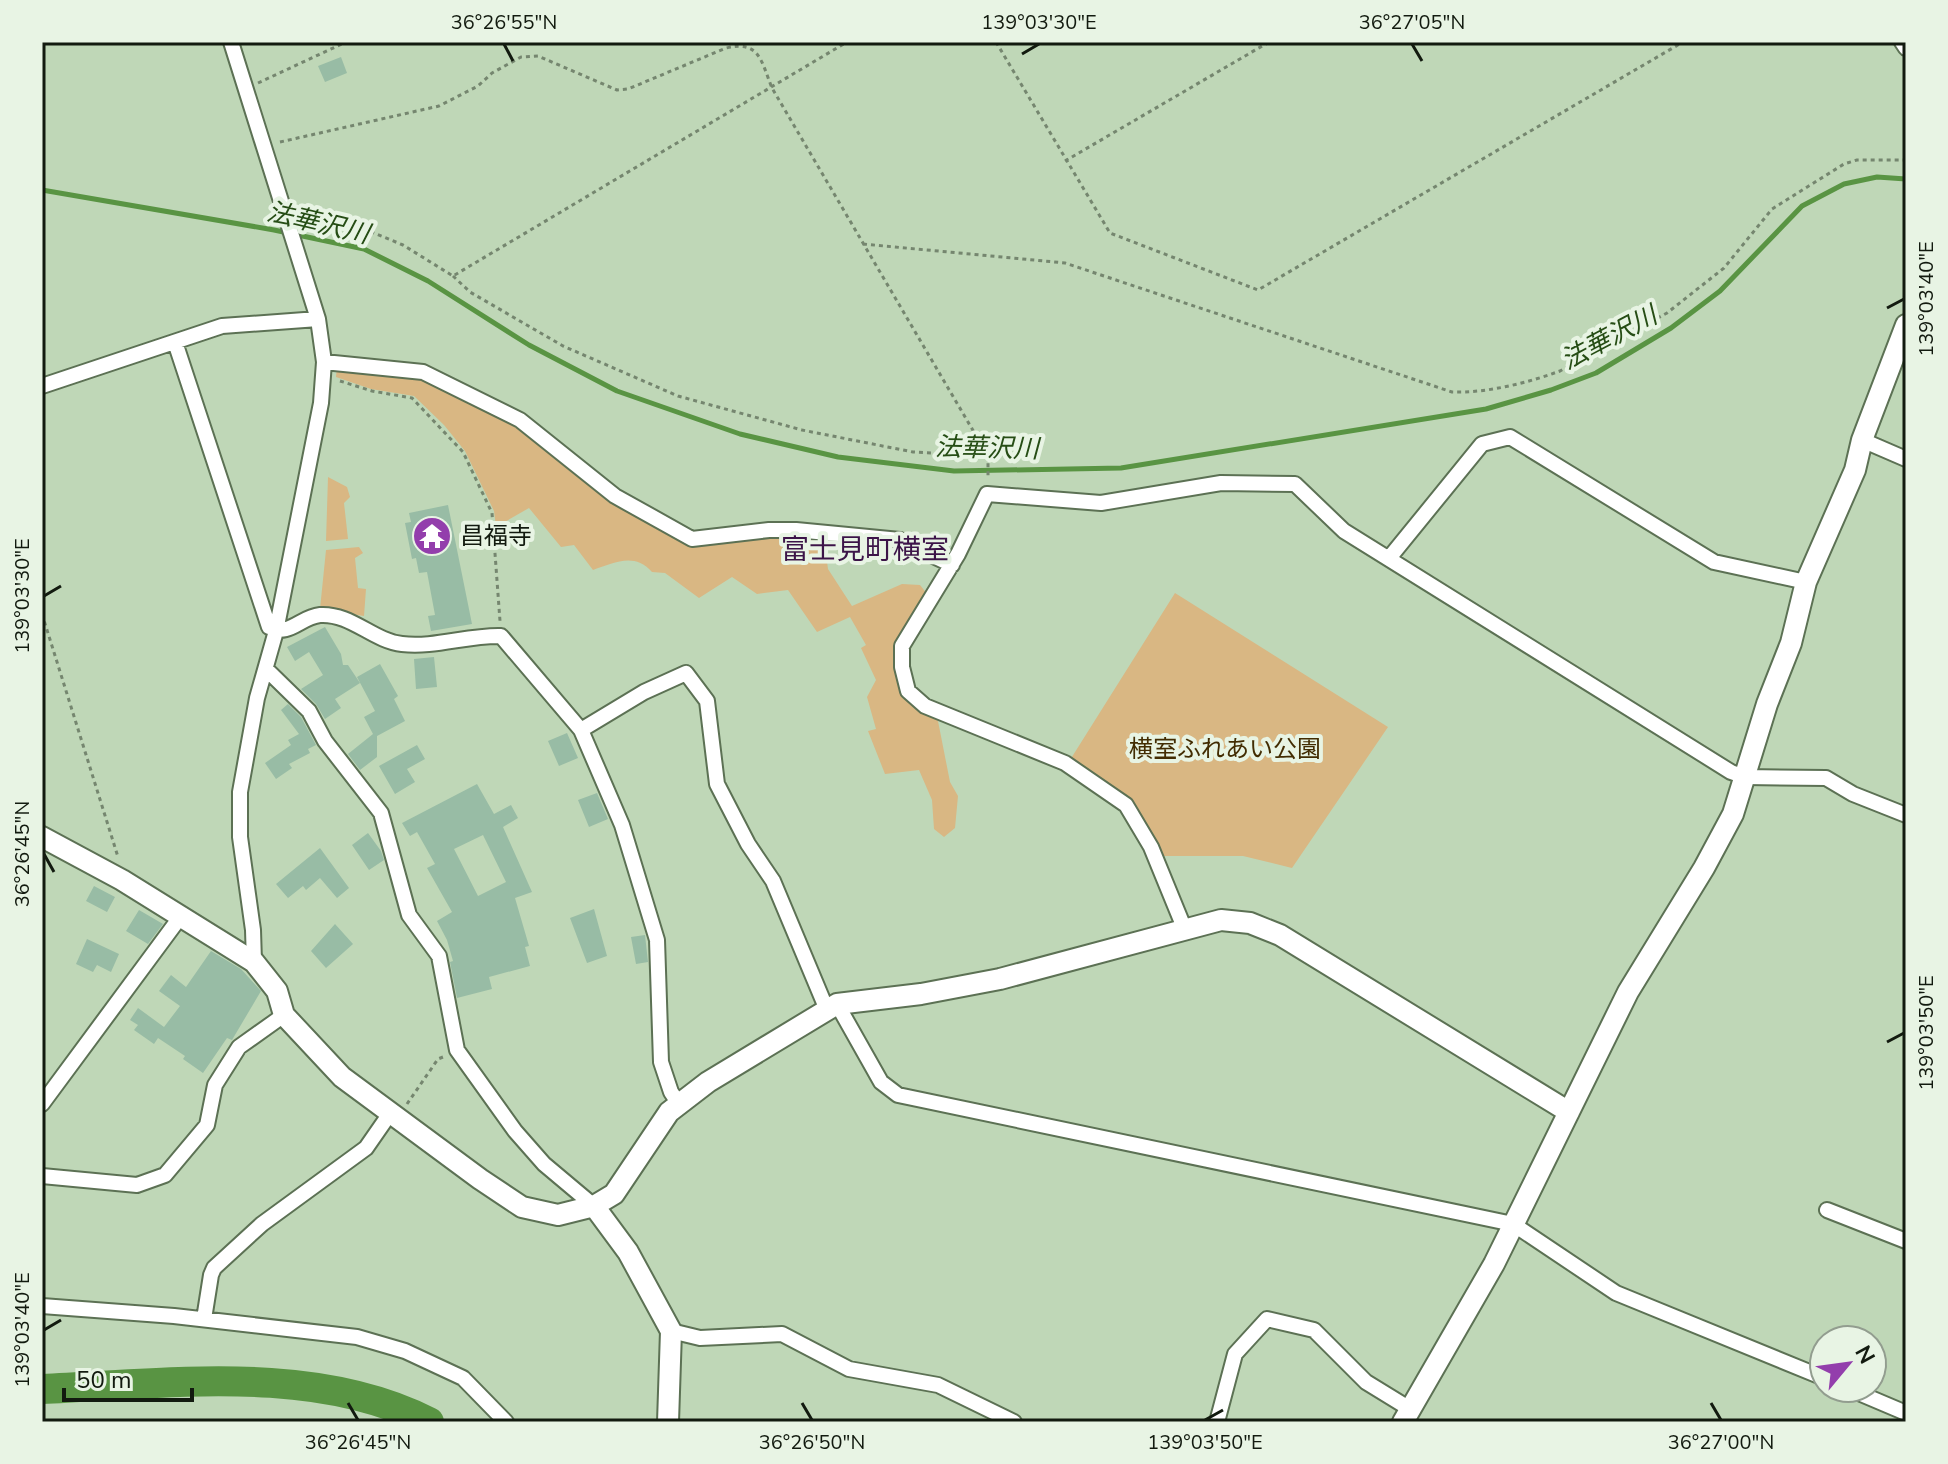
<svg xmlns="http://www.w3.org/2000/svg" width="1948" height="1464" viewBox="0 0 1948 1464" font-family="'Nunito Sans','Noto Sans JP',sans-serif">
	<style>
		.green { fill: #d9b783 }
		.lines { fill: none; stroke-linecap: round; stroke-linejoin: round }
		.stream { stroke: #599443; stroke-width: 5 }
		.river { stroke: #599443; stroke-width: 30 }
		.building { fill: #98bca5; fill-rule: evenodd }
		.street-casing { stroke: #5c7154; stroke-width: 18 }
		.secondary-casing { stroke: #5c7154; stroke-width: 24 }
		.path { stroke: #75866f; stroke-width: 3; stroke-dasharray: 4 4; stroke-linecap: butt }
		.street { stroke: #fff; stroke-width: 14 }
		.secondary { stroke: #fff; stroke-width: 20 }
		.ticks { fill: none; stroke: #121a0f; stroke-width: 3 }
		.labels { text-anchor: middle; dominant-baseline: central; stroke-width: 8; stroke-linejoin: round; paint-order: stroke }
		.poi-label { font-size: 24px; fill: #121a0f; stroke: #e8f4e4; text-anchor: start }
		.park-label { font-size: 24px; fill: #422c02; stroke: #e8f4e4 }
		.water-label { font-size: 26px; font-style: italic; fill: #264d15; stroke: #e8f4e4 }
		.quarter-label { font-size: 28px; fill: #3c1448; stroke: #e8f4e4 }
		.neatline { fill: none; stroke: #121a0f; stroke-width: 3 }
		.ticks-label { font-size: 20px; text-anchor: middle; fill: #121a0f }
	</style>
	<rect width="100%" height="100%" fill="#bfd7b7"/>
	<path class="green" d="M337 367 422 375 518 425 691 544 769 535 824 539 828 569 852 606 902 584 920 585 928 595 897 644 925 713 938 721 950 782 958 796 955 828 944 837 934 829 932 800 919 770 885 774 868 731 876 729 867 697 876 680 861 648 866 645 850 617 817 632 788 590 757 594 732 577 699 598 665 573 652 572C634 552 614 563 593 570L574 545 561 547 529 508 496 527 494 511 465 451 444 425 414 396 371 389 336 377Z
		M328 477 347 487 350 497 344 503 348 539 326 541Z
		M359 547 363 553 355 558 358 588 366 589 364 616 320 609 326 550Z
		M1175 593 1388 727 1292 868 1243 856H1161L1153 836 1132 800 1070 760Z"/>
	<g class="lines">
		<path class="stream" d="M42 190 274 230 364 249 428 281 529 345 617 391 740 434 838 457 954 471 1121 468 1486 409 1551 390 1596 373 1671 328 1720 291 1802 206 1844 184 1877 177 1906 179"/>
		<path class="river" d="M42 1389C167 1384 314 1363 429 1422"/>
	</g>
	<path class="building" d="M341 57 347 73 325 82 318 66Z
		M448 505 472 624 431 631 428 616 435 615 427 572 419 573 416 558 412 559 405 523 411 522 409 513Z
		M325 627 341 654 343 665H348L360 683 335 699 341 708 325 719 316 704 301 689 323 675 309 652 295 661 287 647Z
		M434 657 437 687 416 689 414 659Z
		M380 664 398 696 394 699 405 721 377 736V757L360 770 348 754 373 734 364 717 375 711 357 677Z
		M288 704 301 717 316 745 308 749 310 753 289 764 292 768 276 779 265 763 291 745 288 740 299 734 281 710Z
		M567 733 578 758 559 766 548 741Z
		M417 745 425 759 407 769 415 782 395 794 379 766Z
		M477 784 494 814 511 805 518 818 503 827 532 892 515 898 529 946 525 947 530 966 489 977 492 989 457 998 450 962 453 961 447 940 437 921 452 912 427 868 435 864 417 832 410 836 402 823ZM483 835 506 882 478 896 454 849Z
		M597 793 608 819 589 827 578 800Z
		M368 833 381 851 384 860 369 870 352 845Z
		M320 848 349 888 337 898 320 878 306 890 303 886 288 898 276 884Z
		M94 886 115 897 107 912 86 901Z
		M594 909 607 956 587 963 570 918Z
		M139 910 163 924 148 944 126 931Z
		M335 924 353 944 326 968 311 951Z
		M645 935 648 962 636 964 631 937Z
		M87 939 119 954 111 972 97 965 93 972 76 964Z
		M211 951 241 969 261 991 232 1040 227 1038 203 1073 183 1059 185 1056 158 1038 154 1044 134 1030 138 1025 130 1020 138 1008 164 1027 180 1006 159 991 171 975 186 987Z"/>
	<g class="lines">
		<defs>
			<path id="street" d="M231 42 318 319 324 362 321 403 276 631 257 698 240 792V837L253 930 254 962
				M1902 42 1906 48
				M175 342 269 627C290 637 300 617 320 615 351 613 373 641 402 644 434 648 468 635 501 636L581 730 622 825 657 940 661 1062 671 1092 679 1104
				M324 362 423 372 520 420 615 496 692 539 769 530H796L900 540 952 565
				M42 386 222 326 318 319
				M1862 440 1906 459
				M1390 557 1482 444 1510 437 1714 562 1806 582
				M266 669 309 711 325 741 381 813 409 915 439 956 457 1050 515 1131 544 1164 594 1206
				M581 730 644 692 686 673 707 701 717 784 748 844 773 881 827 1010
				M1185 930 1151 847 1126 805 1065 763 925 706 908 691 902 667V646L958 554 987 494 1101 503 1221 483 1295 484 1344 531 1731 772 1745 777 1826 778 1853 794 1906 815
				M837 1004 881 1082 898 1095 1513 1224 1616 1293 1824 1378
				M42 1104 181 916
				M42 1176 137 1185 165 1175 207 1125 215 1085 239 1047 284 1015
				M1827 1210 1906 1241
				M42 1306 174 1316 357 1337 405 1351 463 1378 506 1422
				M204 1319 211 1275 214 1268 262 1224 366 1148 391 1112
				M671 1331 700 1338 782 1334 849 1369 938 1385 1014 1422
				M1847 1388 1906 1413
				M1217 1422 1235 1354 1267 1319 1314 1330 1366 1382 1410 1409"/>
			<path id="secondary" d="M42 837 122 880 254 962 277 991 284 1015 342 1077 480 1179 522 1207 558 1215 594 1206 614 1194 669 1112 708 1082 837 1004 921 994 1000 979 1221 920 1250 923 1280 935 1569 1112
				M594 1206 628 1252 671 1331 668 1422
				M1403 1422 1494 1264 1628 992 1704 868 1733 814 1767 704 1791 643 1806 582 1855 470 1862 440 1906 325"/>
		</defs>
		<use href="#street" class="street-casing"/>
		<use href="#secondary" class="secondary-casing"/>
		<path class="path" d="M996 42 1110 233 1258 290 1683 42
			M258 83 346 42
			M280 142 439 106 478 86 492 73 521 57 538 56 617 90 628 89 726 48C760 40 761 61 772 88L988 456V478
			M1065 161 1269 42
			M301 213 362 228 403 245 453 276 847 42
			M863 244 1065 263 1452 392C1488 393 1527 383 1560 371L1667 313 1724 268 1772 209 1844 164 1857 160H1906
			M453 276 470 292 563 346 678 396 802 430 913 452 988 456
			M340 381 372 391 412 398 463 452 492 513 500 621
			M42 614 118 857
			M407 1104 438 1059 443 1057"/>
		<use href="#street" class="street"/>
		<use href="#secondary" class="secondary"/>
	</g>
	<path class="ticks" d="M504 44 513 61M1412 44 1422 61M1022 54 1039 44M1887 308 1904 299M44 596 61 586M44 854 54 872M1887 1042 1904 1033M44 1330 61 1320M348 1403 358 1420M802 1403 812 1420M1711 1403 1721 1420M1205 1420 1223 1410"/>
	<defs>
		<symbol id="temple-disc" viewBox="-11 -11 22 22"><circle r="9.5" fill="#933eac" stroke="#e8f4e4"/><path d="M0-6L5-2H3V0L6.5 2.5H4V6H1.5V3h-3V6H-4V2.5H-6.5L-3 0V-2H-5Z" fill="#fff"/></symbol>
	</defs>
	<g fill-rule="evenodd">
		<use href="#temple-disc" x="410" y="514" width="44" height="44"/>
	</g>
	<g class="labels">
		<g class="poi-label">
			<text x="460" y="536">昌福寺</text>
		</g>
		<g class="park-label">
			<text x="1225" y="749">横室ふれあい公園</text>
		</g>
		<g class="water-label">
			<text transform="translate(318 223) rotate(13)">法華沢川</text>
			<text transform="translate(1609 338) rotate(-28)">法華沢川</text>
			<text transform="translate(987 448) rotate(1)">法華沢川</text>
		</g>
		<g class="quarter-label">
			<text x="865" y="550">富士見町横室</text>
		</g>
	</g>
	<rect width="1948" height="1464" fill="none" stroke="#e8f4e4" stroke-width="88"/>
	<g transform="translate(1848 1364) rotate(61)"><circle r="38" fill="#e8f4e4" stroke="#929d8f" stroke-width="2"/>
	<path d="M0-6L14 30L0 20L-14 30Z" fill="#933eac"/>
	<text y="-12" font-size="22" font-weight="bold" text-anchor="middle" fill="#121a0f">N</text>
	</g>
	<path d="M64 1388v12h128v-12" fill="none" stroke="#121a0f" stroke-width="4"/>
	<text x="76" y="1388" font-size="24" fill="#121a0f" stroke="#e8f4e4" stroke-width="6" paint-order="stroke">50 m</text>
	<rect x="44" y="44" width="1860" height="1376" class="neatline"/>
	<g class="ticks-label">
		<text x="504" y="29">36°26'55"N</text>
		<text x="1039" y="29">139°03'30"E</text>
		<text x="1412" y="29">36°27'05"N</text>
		<text transform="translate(1926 299) rotate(-90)" y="7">139°03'40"E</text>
		<text transform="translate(22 596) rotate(-90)" y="7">139°03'30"E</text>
		<text transform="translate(22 854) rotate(-90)" y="7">36°26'45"N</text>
		<text transform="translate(1926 1033) rotate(-90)" y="7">139°03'50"E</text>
		<text transform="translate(22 1330) rotate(-90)" y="7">139°03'40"E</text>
		<text x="358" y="1449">36°26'45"N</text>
		<text x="812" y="1449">36°26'50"N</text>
		<text x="1205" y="1449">139°03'50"E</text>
		<text x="1721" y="1449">36°27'00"N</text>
	</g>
</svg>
